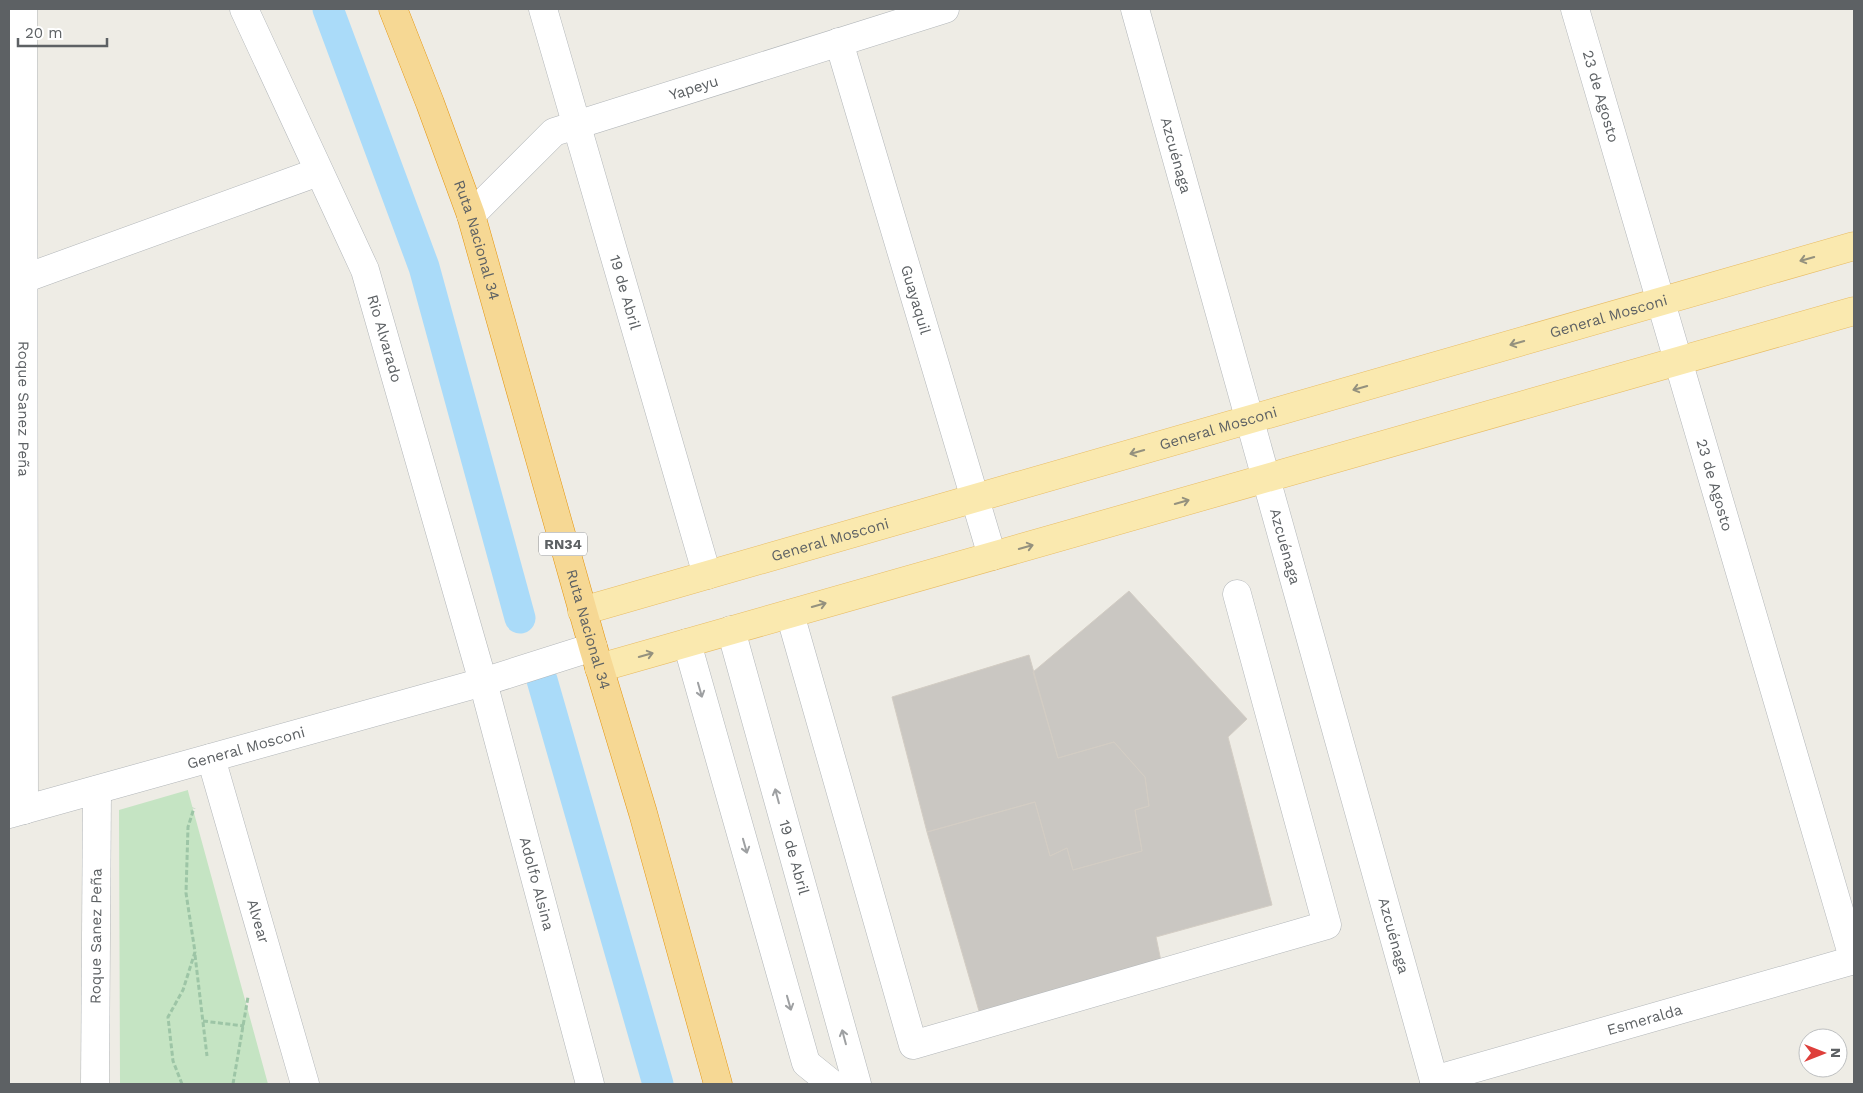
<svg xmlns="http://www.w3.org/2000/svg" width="1863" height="1093" viewBox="0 0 1863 1093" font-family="'Work Sans',sans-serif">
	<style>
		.green { fill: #c5e4c3 }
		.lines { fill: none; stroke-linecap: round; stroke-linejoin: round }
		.canal { stroke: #aadbf9; stroke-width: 31 }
		.building { fill: #cac7c2; stroke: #d3cdc4 }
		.minor-casing { stroke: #b2b6b9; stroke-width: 29 }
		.major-casing { stroke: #e8bc64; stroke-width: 29 }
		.highway-casing { stroke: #e4950f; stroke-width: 29 }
		.path { stroke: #9dc5a6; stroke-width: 3; stroke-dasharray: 5 2.5; stroke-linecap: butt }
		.minor { stroke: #fff; stroke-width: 28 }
		.major { stroke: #fae9af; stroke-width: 28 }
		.highway { stroke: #f6d894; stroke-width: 28 }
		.oneway { stroke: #94917e }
		.oneway2 { stroke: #9ea0a2 }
		.labels { text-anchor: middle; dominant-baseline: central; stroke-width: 4; stroke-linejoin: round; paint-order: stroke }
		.shield { fill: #fff; stroke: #8e9092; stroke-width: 1 }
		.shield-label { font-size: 14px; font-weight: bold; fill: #5d6164 }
		.street-label { font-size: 15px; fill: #5d6164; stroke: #fff }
	</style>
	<rect width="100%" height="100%" fill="#eeece5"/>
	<path class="green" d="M188 790V791L268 1084H120L119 810Z"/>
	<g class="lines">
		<path class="canal" d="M328 9 424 267 520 618
			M542 680 658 1084"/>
	</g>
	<path class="building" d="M1129 591 1247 719 1228 737 1272 905 1156 937 1162 966 981 1018 927 832 1035 802 1050 856 1067 848 1073 870 1142 851 1135 810 1149 806 1145 777 1114 742 1058 758 1033 672Z
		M1029 655 1058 758 1114 742 1145 777 1149 806 1135 810 1142 851 1073 870 1067 848 1050 856 1035 802 927 832 892 697Z"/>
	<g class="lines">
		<defs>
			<g id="minor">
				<path id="s1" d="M23 9 24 810"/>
				<path id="s2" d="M244 9 365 270 483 682 590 1084"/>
				<path id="s3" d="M543 9 707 575"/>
				<path id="s4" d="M1135 9 1435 1084"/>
				<path id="s5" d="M1575 9 1854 961"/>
				<path id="s6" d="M839 42 992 556"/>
				<path id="s7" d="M471 215 554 132 945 9"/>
				<path d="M23 279 318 172"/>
				<path d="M790 614 913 1045 1327 925 1237 594"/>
				<path id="s8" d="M731 630 857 1084"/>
				<path d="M687 643 806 1063 832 1084"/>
				<path id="s9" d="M211 758 305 1084"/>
				<path id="s10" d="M9 814 483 682 593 647"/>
				<path id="s11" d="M1434 1080 1854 960"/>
				<path id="s12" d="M95 1084 97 790"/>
			</g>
			<g id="major">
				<path id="s13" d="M582 611 1854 246"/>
				<path d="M599 668 1854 311"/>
			</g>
			<g id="highway">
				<path id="s14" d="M393 9 430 103 471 215 593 647 643 813 718 1084"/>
			</g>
		</defs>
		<use href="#minor" class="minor-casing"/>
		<use href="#major" class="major-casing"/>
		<use href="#highway" class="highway-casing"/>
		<path class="path" d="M195 955 207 1056
			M203 1021 244 1026
			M182 1084 173 1061 168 1017 183 990 195 952 186 893 188 827 194 808
			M233 1084 248 997"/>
		<use href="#minor" class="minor"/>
		<use href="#major" class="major"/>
		<use href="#highway" class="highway"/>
	</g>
	<defs><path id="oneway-shaft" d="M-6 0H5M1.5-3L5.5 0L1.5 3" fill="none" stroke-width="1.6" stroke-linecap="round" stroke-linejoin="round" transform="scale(1.25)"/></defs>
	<g class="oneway">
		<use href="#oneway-shaft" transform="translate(1807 259) rotate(164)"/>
		<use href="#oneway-shaft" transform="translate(1517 343) rotate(164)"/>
		<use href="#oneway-shaft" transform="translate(1360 388) rotate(164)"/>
		<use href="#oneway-shaft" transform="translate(1137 452) rotate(164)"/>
		<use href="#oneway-shaft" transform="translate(1182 502) rotate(-16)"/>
		<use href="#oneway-shaft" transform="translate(1026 547) rotate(-16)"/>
		<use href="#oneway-shaft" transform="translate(819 605) rotate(-16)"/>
		<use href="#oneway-shaft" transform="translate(646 655) rotate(-16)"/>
	</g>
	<g class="oneway2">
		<use href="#oneway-shaft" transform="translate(700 690) rotate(74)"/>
		<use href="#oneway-shaft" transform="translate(777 796) rotate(-105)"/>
		<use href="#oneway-shaft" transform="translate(745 846) rotate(74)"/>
		<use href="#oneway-shaft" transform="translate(789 1003) rotate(74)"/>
		<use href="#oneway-shaft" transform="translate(844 1037) rotate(-105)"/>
	</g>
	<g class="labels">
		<rect class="shield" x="539" y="532.5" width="48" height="23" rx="4"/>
		<g class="shield-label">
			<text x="563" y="544">RN34</text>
		</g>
		<g class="street-label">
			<text stroke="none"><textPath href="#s7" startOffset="264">Yapeyu</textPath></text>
			<text stroke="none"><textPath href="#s5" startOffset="91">23 de Agosto</textPath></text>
			<text stroke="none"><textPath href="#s4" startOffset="152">Azcuénaga</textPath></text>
			<text stroke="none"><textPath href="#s14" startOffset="246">Ruta Nacional 34</textPath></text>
			<text stroke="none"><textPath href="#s3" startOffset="295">19 de Abril</textPath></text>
			<text stroke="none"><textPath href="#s6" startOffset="269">Guayaquil</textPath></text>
			<text stroke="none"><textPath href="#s13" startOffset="1068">General Mosconi</textPath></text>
			<text stroke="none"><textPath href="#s2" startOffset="359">Rio Alvarado</textPath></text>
			<text stroke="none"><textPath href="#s1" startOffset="400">Roque Sanez Peña</textPath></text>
			<text stroke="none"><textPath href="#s13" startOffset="662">General Mosconi</textPath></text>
			<text stroke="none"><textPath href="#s5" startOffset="496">23 de Agosto</textPath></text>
			<text stroke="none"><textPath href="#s13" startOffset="258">General Mosconi</textPath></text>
			<text stroke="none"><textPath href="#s4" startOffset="558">Azcuénaga</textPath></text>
			<text stroke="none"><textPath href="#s14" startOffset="651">Ruta Nacional 34</textPath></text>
			<text stroke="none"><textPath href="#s10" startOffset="246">General Mosconi</textPath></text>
			<text stroke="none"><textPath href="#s8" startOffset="236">19 de Abril</textPath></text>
			<text stroke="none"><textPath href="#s2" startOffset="925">Adolfo Alsina</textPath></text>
			<text stroke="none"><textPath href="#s9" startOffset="170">Alvear</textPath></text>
			<text stroke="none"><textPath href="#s12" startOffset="148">Roque Sanez Peña</textPath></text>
			<text stroke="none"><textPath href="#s4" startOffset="962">Azcuénaga</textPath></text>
			<text stroke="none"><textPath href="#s11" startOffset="219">Esmeralda</textPath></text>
		</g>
	</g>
	<rect width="1863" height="1093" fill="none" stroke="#5d6164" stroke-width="20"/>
	<g transform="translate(1823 1053) rotate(90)"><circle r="24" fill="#ffffff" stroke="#bec0c1"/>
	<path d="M0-4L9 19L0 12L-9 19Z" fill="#de3f3b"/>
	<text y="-8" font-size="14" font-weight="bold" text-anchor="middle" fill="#5d6164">N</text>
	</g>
	<path d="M18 38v8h89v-8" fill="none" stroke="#5d6164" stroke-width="2.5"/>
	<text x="25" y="38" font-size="15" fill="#5d6164" stroke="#ffffff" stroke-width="4" paint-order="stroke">20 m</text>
</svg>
